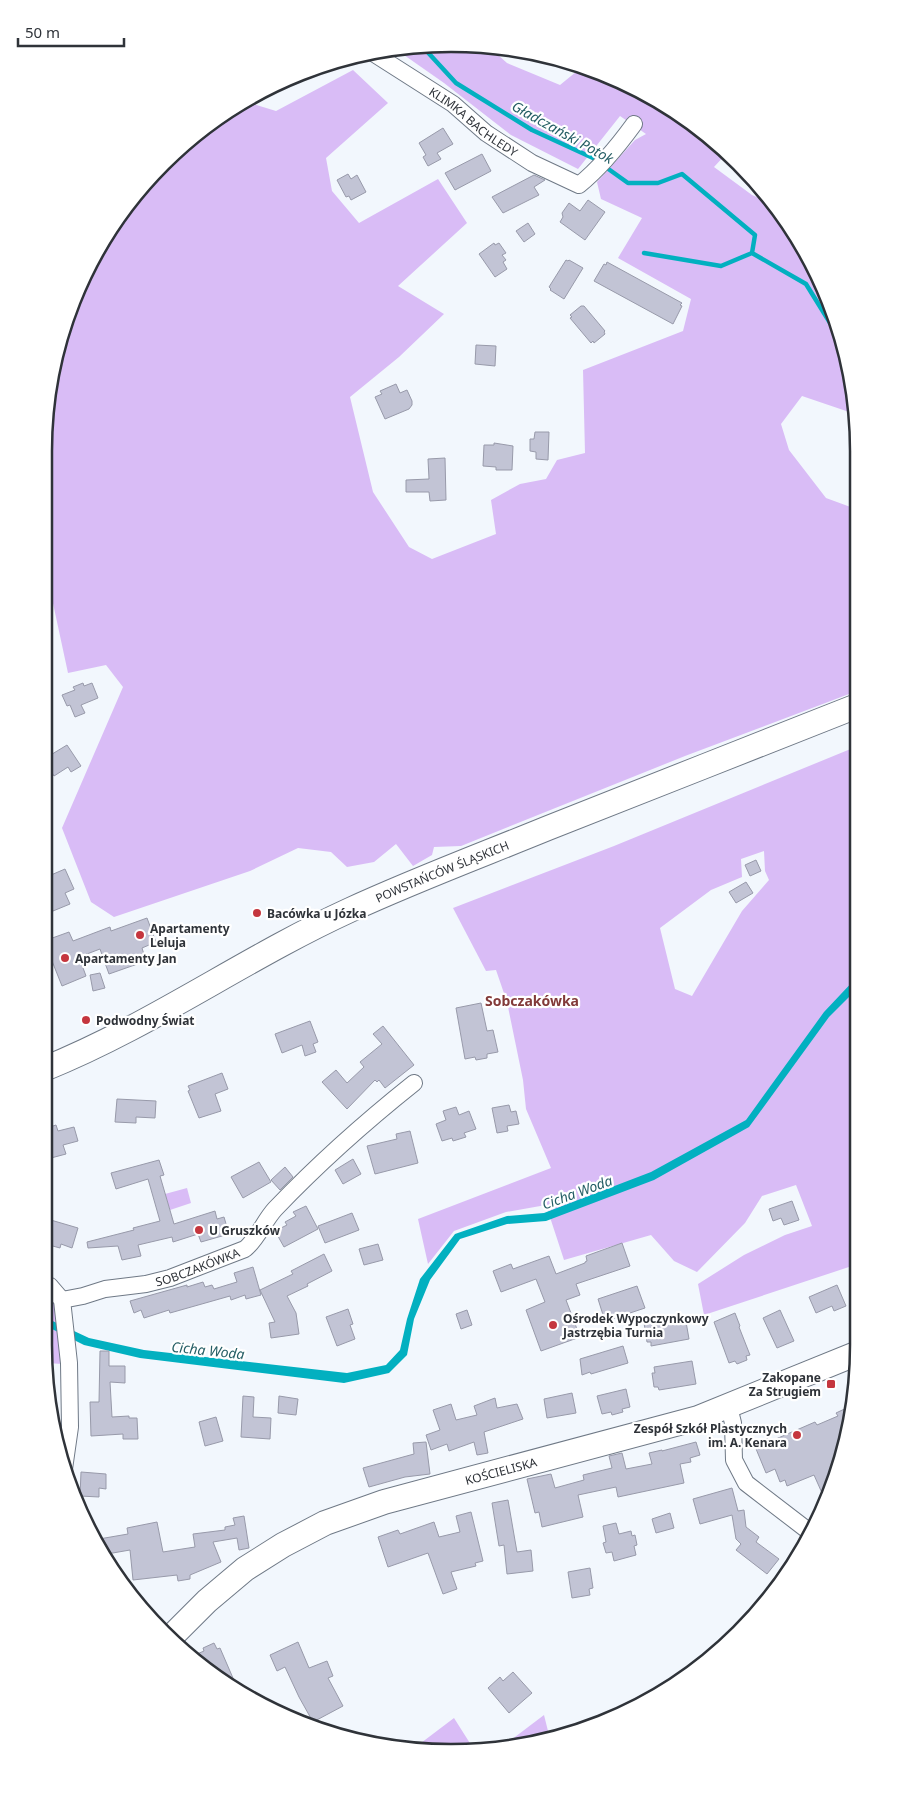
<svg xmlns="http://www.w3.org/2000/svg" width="903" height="1796" viewBox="0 0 903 1796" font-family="'Noto Sans',sans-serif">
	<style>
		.green { fill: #d9bcf6; fill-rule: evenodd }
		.water { fill: #02b0c0 }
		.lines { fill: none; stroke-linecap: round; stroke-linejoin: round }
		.stream { stroke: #02b0c0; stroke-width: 4.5 }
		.building { fill: #c2c4d5; stroke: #989aaa }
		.street-casing { stroke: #6f7986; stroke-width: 18 }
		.secondary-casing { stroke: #6f7986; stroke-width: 26 }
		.street { stroke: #fff; stroke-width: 16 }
		.secondary { stroke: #fff; stroke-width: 24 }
		.poi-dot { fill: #c5363e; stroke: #fff; stroke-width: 2 }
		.labels { text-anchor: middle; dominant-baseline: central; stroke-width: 4.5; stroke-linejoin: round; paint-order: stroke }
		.street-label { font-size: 12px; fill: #2f3339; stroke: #fff }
		.poi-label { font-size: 12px; font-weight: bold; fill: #2f3339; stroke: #fff; text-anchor: start }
		.water-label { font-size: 14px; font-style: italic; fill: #255e65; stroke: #fff }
		.neighbourhood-label { font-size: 14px; font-weight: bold; fill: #823a39; stroke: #fff }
		.rim { fill: none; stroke: #2f3339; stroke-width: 2.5 }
	</style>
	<rect width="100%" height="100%" fill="#f2f7fd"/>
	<path class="green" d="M478 45 488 46 507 63 560 85 582 67 632 86 700 128 726 154 714 167 752 195 777 206 828 296 856 399V416L855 414 802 396 781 424 789 450 826 498 856 509 857 691 685 756 461 846 434 847 432 855 413 866 396 844 374 862 347 867 331 852 298 848 250 871 114 917 91 902 62 828 123 687 106 665 68 673 51 594 44 596 45 425 58 346 86 271 128 204 182 145 244 101 276 111 353 70 388 103 326 158 332 191 359 223 438 179 467 223 398 286 444 314 399 357 350 397 373 492 409 547 432 559 496 534 491 500 520 484 546 479 557 460 585 453 583 370 683 331 691 299 618 258 642 218 601 199 597 182 635 140 646 134 620 116 578 169 511 135 444 83 394 48Z
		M853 748 857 753 858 1264 704 1315 698 1284 744 1255 785 1235 812 1226 796 1185 762 1196 745 1223 697 1272 674 1261 651 1235 564 1260 546 1205 506 1212 454 1231 428 1264 418 1219 551 1168 526 1109 523 1080 507 1002 496 970 486 971 453 908 614 846ZM764 851 765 871 769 880 742 911 692 996 675 989 660 928 711 890 742 877 741 859Z
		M187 1188 191 1203 170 1210 165 1194Z
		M44 1292 54 1302 62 1364 47 1363 44 1344Z
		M544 1715 549 1735 504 1749H499Z
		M454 1718 473 1748 417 1746Z"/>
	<path class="water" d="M857 977V989L829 1017 749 1127 654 1180 546 1221 507 1224 460 1239 430 1280 414 1319 407 1355 389 1373 344 1383 140 1358 84 1345 44 1325V1317L89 1338 144 1350 347 1373 386 1365 400 1350 407 1319 420 1279 455 1234 507 1216 544 1213 651 1172 746 1120 824 1012Z"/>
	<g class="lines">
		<path class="stream" d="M422 46 456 83 532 130 593 158 628 183H658L682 174 755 235 752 253 806 284 840 339
			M644 253 721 266 752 253"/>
	</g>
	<path class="building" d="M443 128 453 144 437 153 441 159 428 166 423 157 426 155 419 143Z
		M482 154 491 171 455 190 445 173Z
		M348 174 351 179 357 175 366 192 351 200 349 196 346 197 337 180Z
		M534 175 545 180 534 187 539 195 503 213 492 197Z
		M588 200 605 212 585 240 560 222 563 217 562 213 569 203 580 211Z
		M528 223 535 234 524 242 516 231Z
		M494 243 495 245 499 243 506 253 502 255 506 260 503 262 507 269 495 277 479 254Z
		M566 260 568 261 569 260 583 268 564 299 550 290 551 289 549 287Z
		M607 262 682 303 680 305 682 306 673 324 594 281 604 264 606 265Z
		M581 306H584L605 331 604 332 605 334 594 343 593 341 591 343 570 318 572 317 570 315Z
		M476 345 496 346 495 366 475 364Z
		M396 384 400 393 407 390 412 401V405L409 409 385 419 375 397 382 394 380 391Z
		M535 432H549L548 460 536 459V452L530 451V439H534Z
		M494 443 513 446 512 470H496V467L483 466 484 445H494Z
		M445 458 446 500 430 501 429 492H406V480L429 479 428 459Z
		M83 683 84 686 92 683 98 698 81 705 85 713 75 717 70 705 67 706 62 695 75 690 73 687Z
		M67 745 81 766 71 772 68 767 54 776 44 759Z
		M756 860 761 871 750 876 745 865Z
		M65 869 74 889 65 893 70 904 53 911 48 899 44 901V878Z
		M746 882 753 893 736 903 729 892Z
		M147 918 156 942 142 948 146 961 109 974 100 949 79 957 86 976 62 986 44 941 69 932 73 941 110 927 111 931Z
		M100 973 105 988 93 991 90 975Z
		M481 1003 487 1031 493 1030 498 1052 487 1054V1058L476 1060 475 1057 465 1059 456 1008Z
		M310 1021 318 1042 313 1044 316 1052 305 1056 302 1045 282 1053 275 1034Z
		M383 1026 414 1065 385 1088 379 1080 377 1082 375 1080 347 1109 322 1082 336 1070 347 1083 364 1067 360 1062 382 1044 373 1034Z
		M222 1073 228 1089 215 1094 221 1111 199 1118 188 1091 190 1090 188 1086Z
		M117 1099 156 1101 155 1118 136 1117V1123L115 1122Z
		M509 1105 511 1112 516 1111 519 1124 507 1126 508 1131 497 1133 492 1108Z
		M456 1107 459 1115 469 1111 476 1129 464 1133 466 1137 453 1141 452 1138 442 1141 436 1124 446 1120 443 1111Z
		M56 1125 58 1131 74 1127 78 1141 63 1145 66 1154 51 1158 44 1129Z
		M410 1131 418 1163 375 1174 367 1146 397 1139 396 1134Z
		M353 1159 361 1174 343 1184 335 1170Z
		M159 1160 164 1175 160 1176 174 1224 215 1211 217 1219 224 1217 229 1234 201 1242 198 1234 173 1242 172 1237 138 1245 141 1256 122 1260 118 1246 88 1248 87 1242 134 1230 133 1228 160 1221 148 1179 116 1189 111 1173Z
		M259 1162 271 1182 243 1198 231 1177Z
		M285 1167 293 1177 280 1190 271 1180Z
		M792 1201 799 1220 784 1225 781 1218 773 1221 769 1209Z
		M306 1206 318 1229 284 1247 275 1231 287 1225 285 1222 296 1216 293 1212Z
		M352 1213 359 1230 325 1243 318 1226Z
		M44 1218 78 1228 72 1248 61 1244 60 1248 49 1245 50 1241 44 1239Z
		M622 1243 630 1266 576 1284 580 1295 566 1300 580 1337 541 1351 526 1310 545 1302 536 1279 501 1292 493 1271 511 1264 513 1269 549 1256 556 1274 585 1263V1262L587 1261 586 1256Z
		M378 1244 383 1260 364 1265 359 1249Z
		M324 1254 332 1271 307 1284 308 1286 287 1296 296 1313 299 1334 271 1338 269 1323 275 1322 260 1290 293 1274 291 1271Z
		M253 1267 261 1295 246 1299 245 1295 231 1300 230 1296 170 1313 169 1310 144 1318 141 1310 134 1313 130 1301 187 1285V1287L203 1282 205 1287 212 1285 214 1289 237 1282 234 1273Z
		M837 1285 846 1306 834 1311 832 1306 816 1313 809 1297Z
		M637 1286 645 1308 609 1320 608 1316 604 1318 598 1299Z
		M348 1309 353 1324 350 1325 355 1339 337 1346 326 1317Z
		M467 1310 472 1325 461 1329 456 1314Z
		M780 1310 794 1341 777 1348 763 1318Z
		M735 1313 740 1326 739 1327 750 1355 746 1356 747 1360 737 1364 735 1361 729 1363 714 1322Z
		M685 1316 689 1339 651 1346V1342H647L644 1323Z
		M623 1346 628 1363 591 1374 590 1372 582 1375 580 1359Z
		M100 1351H109V1366H125V1383L110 1382 112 1417 129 1416V1418H137L138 1439H123V1434L91 1436 90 1402H99Z
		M692 1361 696 1384 659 1390 658 1387H654L652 1373H655L654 1367Z
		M626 1389 630 1407 622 1409 623 1412 612 1415 611 1412 602 1414 597 1396Z
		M572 1393 576 1413 547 1418 544 1399Z
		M243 1396 254 1397 253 1417 271 1418 270 1439 241 1437Z
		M279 1396 298 1399 296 1415 278 1413Z
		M495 1398 497 1408 517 1404 523 1419 484 1432 488 1453 477 1455 474 1442 449 1451 447 1444 431 1450 426 1435 440 1430 433 1410 451 1404 456 1420 477 1415 474 1406Z
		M853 1405 845 1450 826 1502 814 1475 787 1486 785 1480 780 1482 775 1469 766 1473 754 1444 767 1438 769 1442 815 1422 817 1425 838 1416 836 1413Z
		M216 1417 223 1441 205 1446 199 1422Z
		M426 1442 430 1474 405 1477 369 1487 363 1468 414 1454 413 1443Z
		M696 1442 700 1455 690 1458 691 1462 680 1464 684 1483 618 1497 616 1487 578 1495 583 1517 542 1527 539 1512 535 1513 527 1479 551 1474 555 1488 584 1480 583 1475 612 1468 609 1456 622 1453 626 1469 652 1464 649 1453 662 1450V1451Z
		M81 1472 106 1474V1489L99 1488V1497L80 1496Z
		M732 1488 738 1511 744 1510 746 1527 759 1537 756 1542 779 1559 767 1574 736 1550 741 1544 736 1539 732 1515 700 1524 693 1499Z
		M508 1500 517 1552 531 1550 533 1571 507 1574 504 1545 499 1546 492 1503Z
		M471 1512 483 1561 475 1563 476 1566 451 1572 457 1589 443 1594 428 1553 388 1567 378 1537 398 1530 400 1534 434 1522 439 1537 460 1532 456 1516Z
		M670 1513 674 1528 656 1533 652 1519Z
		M244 1516 249 1548 239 1550 237 1538 213 1542 221 1562 190 1575V1579L178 1581 177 1575 133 1580 130 1550 107 1554 99 1539 128 1534 127 1528 157 1522 163 1552 195 1547 193 1534 225 1530V1527L235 1525 233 1518Z
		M616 1523 619 1534 631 1531 632 1536 635 1535 637 1545 634 1546 636 1555 614 1561 612 1552 606 1553 603 1543 606 1542 603 1526Z
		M590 1568 593 1588 589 1589 590 1595 572 1598 568 1572Z
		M298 1642 309 1668 327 1661 333 1676 328 1678 343 1706 313 1722 299 1697 285 1667 277 1671 270 1655Z
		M214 1643 217 1649 220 1648 239 1692 190 1657 204 1651 203 1648Z
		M513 1672 532 1693 509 1713 488 1688 500 1677 503 1681Z"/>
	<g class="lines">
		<defs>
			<g id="street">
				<path id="s1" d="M373 53 453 104 486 133 532 163 579 185C600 168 618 146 634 124"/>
				<path d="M44 1283 50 1286 62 1300 69 1363 70 1427 64 1469"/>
				<path id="s2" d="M62 1300 83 1296 105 1289 146 1284 170 1278 245 1249C258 1238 264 1221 275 1209 318 1164 365 1122 414 1083"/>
				<path d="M729 1407 733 1423 734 1460 746 1483 811 1533"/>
			</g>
			<g id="secondary">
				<path id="s3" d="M44 1069C151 1026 245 958 350 910 415 880 482 855 548 828 651 787 754 747 857 706"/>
				<path id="s4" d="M170 1638 207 1601 245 1569 283 1545 325 1523 384 1502 698 1418 858 1353"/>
			</g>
		</defs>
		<use href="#street" class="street-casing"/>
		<use href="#secondary" class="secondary-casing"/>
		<use href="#street" class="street"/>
		<use href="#secondary" class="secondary"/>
	</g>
	<g class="poi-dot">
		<circle cx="257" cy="913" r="5"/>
		<circle cx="140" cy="935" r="5"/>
		<circle cx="65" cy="958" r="5"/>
		<circle cx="86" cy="1020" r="5"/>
		<circle cx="199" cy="1230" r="5"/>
		<circle cx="553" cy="1325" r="5"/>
		<rect x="826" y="1379" width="10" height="10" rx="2.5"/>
		<circle cx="797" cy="1435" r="5"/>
	</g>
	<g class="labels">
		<g class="street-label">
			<text stroke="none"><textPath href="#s1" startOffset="122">KLIMKA BACHLEDY</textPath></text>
			<text stroke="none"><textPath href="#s3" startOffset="445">POWSTAŃCÓW ŚLĄSKICH</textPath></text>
			<text stroke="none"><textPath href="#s2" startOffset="140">SOBCZAKÓWKA</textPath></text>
			<text stroke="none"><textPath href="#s4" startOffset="378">KOŚCIELISKA</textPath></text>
		</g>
		<g class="poi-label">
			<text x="267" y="913">Bacówka u Józka</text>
			<text x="150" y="928">Apartamenty<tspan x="150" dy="14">Leluja</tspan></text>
			<text x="75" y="958">Apartamenty Jan</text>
			<text x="96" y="1020">Podwodny Świat</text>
			<text x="209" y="1230">U Gruszków</text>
			<text x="563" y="1318">Ośrodek Wypoczynkowy<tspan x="563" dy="14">Jastrzębia Turnia</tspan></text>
			<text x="821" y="1377" text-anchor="end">Zakopane<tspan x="821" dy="14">Za Strugiem</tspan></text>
			<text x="787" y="1428" text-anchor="end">Zespół Szkół Plastycznych<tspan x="787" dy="14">im. A. Kenara</tspan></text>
		</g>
		<g class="water-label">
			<text transform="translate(563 132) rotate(29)">Gładczański Potok</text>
			<text transform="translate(577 1192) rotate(-20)">Cicha Woda</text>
			<text transform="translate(208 1350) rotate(6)">Cicha Woda</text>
		</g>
		<g class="neighbourhood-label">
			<text x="532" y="1000">Sobczakówka</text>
		</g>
	</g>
	<path d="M0 0H903V1796H0ZM451 52H451A399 399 0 0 1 850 451V1345A399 399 0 0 1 451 1744H451A399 399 0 0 1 52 1345V451A399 399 0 0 1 451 52Z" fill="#fff" fill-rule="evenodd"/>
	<path class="rim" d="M451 52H451A399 399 0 0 1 850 451V1345A399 399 0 0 1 451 1744H451A399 399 0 0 1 52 1345V451A399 399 0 0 1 451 52Z"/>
	<path d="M18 38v8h106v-8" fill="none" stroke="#2f3339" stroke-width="2.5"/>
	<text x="25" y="38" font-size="15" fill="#2f3339" stroke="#ffffff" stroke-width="4" paint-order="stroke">50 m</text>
</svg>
